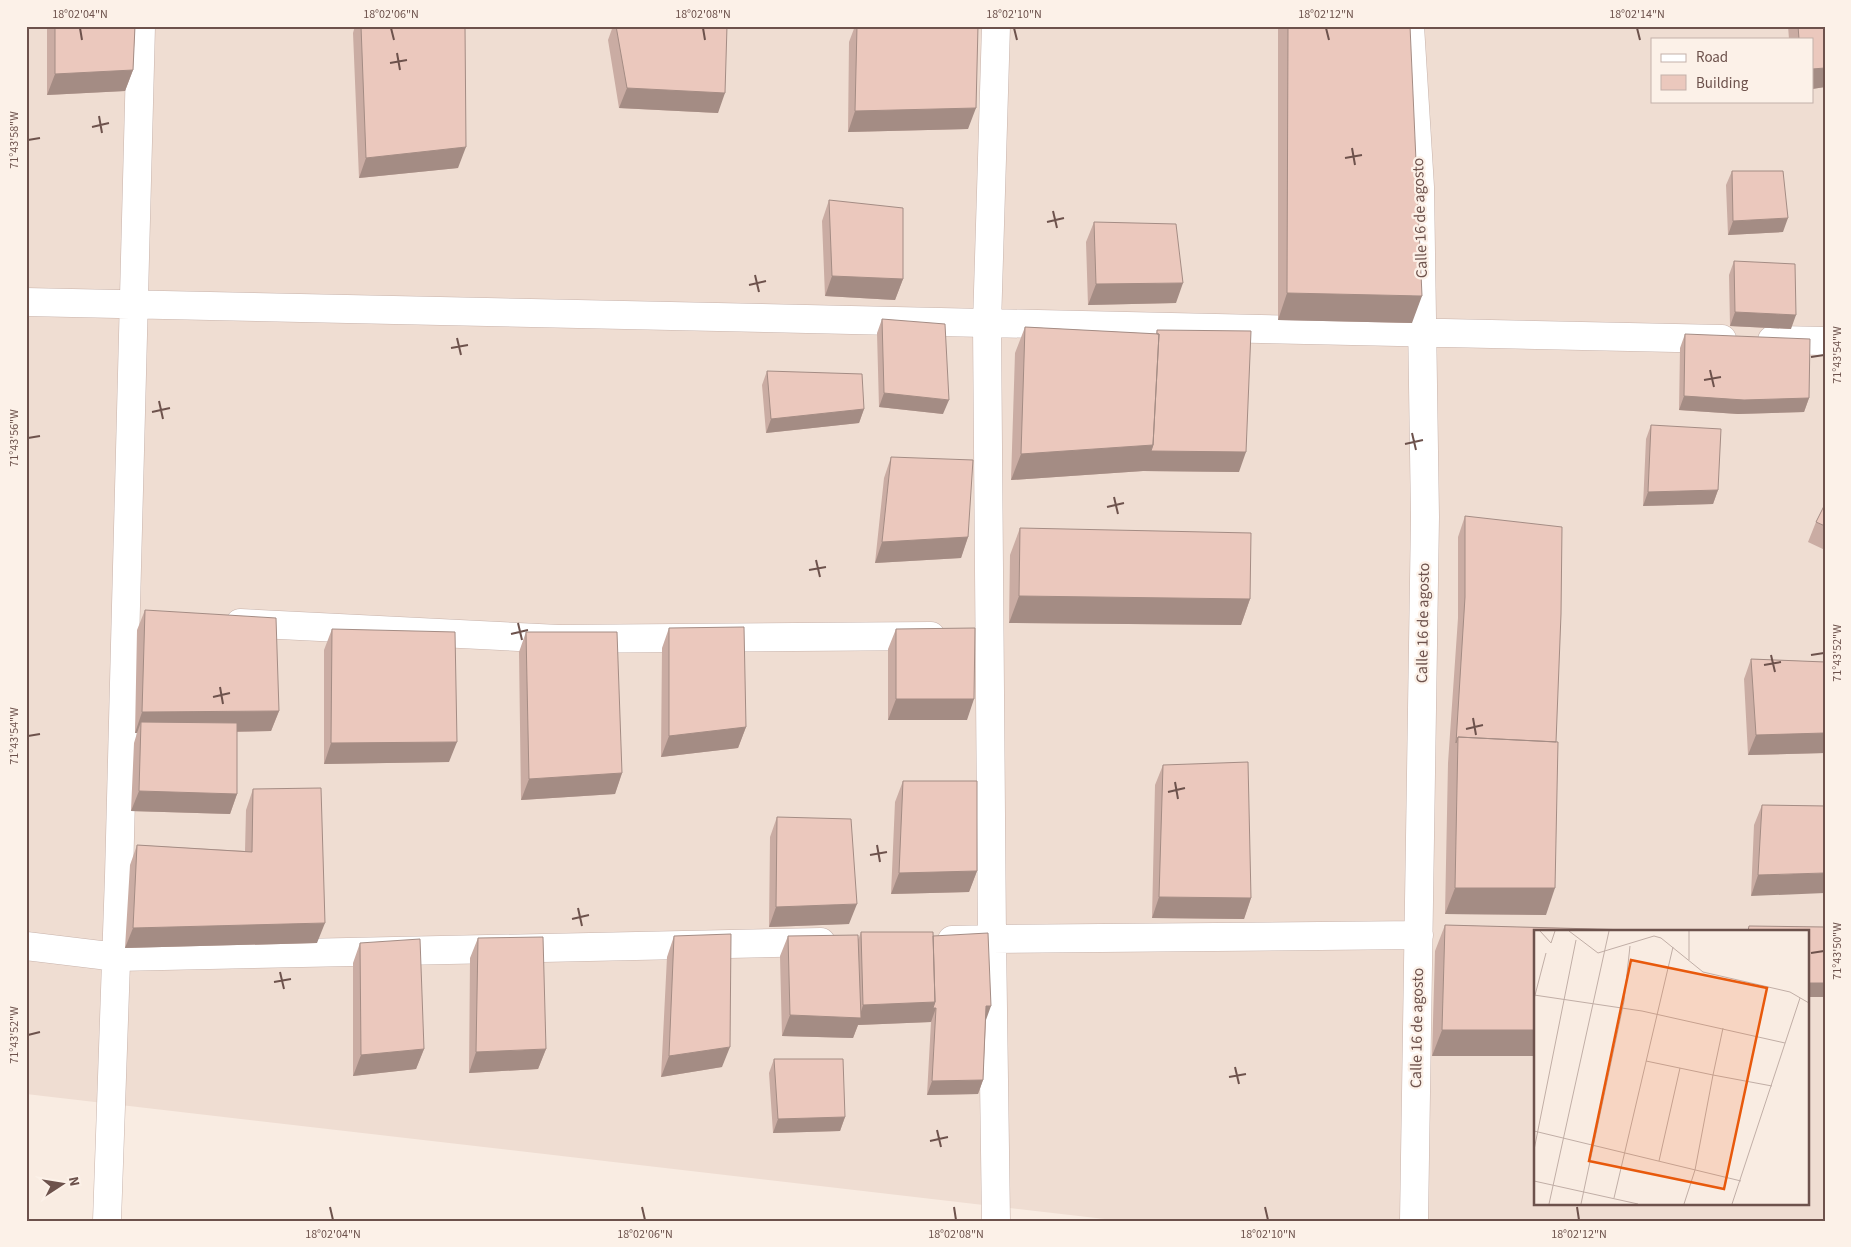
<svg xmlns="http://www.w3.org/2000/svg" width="1851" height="1247" viewBox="0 0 1851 1247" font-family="'Source Sans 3',sans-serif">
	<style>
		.residential { fill: #efddd2; fill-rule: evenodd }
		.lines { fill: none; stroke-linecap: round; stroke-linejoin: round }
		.street-casing { stroke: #c8b3ab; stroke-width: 29 }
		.street { stroke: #fff; stroke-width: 28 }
		.wall { fill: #caaca3 }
		.shaded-wall { fill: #a48c84 }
		.building { fill: #ebc8bd; stroke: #a48c84 }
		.ticks { fill: none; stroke: #6d524c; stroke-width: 2 }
		.labels { text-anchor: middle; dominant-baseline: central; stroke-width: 4.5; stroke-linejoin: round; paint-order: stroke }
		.street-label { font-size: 16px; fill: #6d524c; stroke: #fcf1e8 }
		.inset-road { fill: none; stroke: #c1aea6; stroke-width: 1 }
		.view { fill: #e8590c; fill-opacity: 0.15; stroke: #e8590c; stroke-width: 2.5 }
		.inset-edge { fill: none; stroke: #6d524c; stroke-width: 2.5 }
		.neatline { fill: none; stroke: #6d524c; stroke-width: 2 }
		.ticks-label { font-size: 12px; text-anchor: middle; fill: #6d524c }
	</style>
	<rect width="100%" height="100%" fill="#f9ece2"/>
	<path class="residential" d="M26 26H1825V1221H1122L26 1094ZM1652 39H1812V101H1652ZM1535 931H1807V1203H1535Z"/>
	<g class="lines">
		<defs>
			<path id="street" d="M1410 26 1420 187 1425 517 1414 1221
				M26 302 1722 339
				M1772 340 1825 341
				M240 623 559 639 931 636
				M952 940 992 939 987 324 996 26
				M26 946 117 957 821 942
				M107 1221 119 876 141 26
				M996 1221 992 939 1419 935"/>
		</defs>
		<use href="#street" class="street-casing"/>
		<use href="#street" class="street"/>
	</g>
	<path class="wall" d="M47 26H135L133 70 125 91 47 95Z
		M355 26H465L458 168 359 178 353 33Z
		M613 26H727L718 113 619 108 608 40Z
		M855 26H978L968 129 848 132 849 42Z
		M1278 26H1410L1412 323 1278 320Z
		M1788 26H1825V87L1812 89V39H1789Z
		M1732 171 1783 232 1728 235 1726 185Z
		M829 200 903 279 895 300 825 296 822 221Z
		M1094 222 1176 303 1088 305 1086 242Z
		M1734 261 1791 329 1730 326 1729 275Z
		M882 319 943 414 879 407 877 333Z
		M1025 327 1156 334 1157 330 1239 472 1143 471 1011 480 1015 353Z
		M1685 334 1809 398 1804 412 1738 414 1679 410 1680 348Z
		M767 371 864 409 859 423 766 433 762 385Z
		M1651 425 1718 490 1713 504 1643 506 1646 439Z
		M891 457 968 537 961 558 875 563 884 478Z
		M1825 504V550L1808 542 1816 522Z
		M1465 516 1546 915 1445 914 1448 763 1458 618V537Z
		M1020 528 1250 599 1241 625 1009 623 1010 555Z
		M145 610 279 711 271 731 237 732V794L230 814 131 811 134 743 137 733H135L137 630Z
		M669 628 746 727 738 748 661 757 662 648Z
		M332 629 449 762 324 764V650Z
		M896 629 967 720H888V649Z
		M526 632 622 773 615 794 521 800 519 652Z
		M1751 659 1825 662V753L1748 755 1744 679Z
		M1163 765 1251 898 1244 919 1152 918 1155 785Z
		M903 781 977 871 969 892 891 894 895 802Z
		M253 789 317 943 125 948 130 865 137 845 245 851 246 810Z
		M1762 805 1825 806 1751 896 1754 825Z
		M777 817 849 924 769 927 770 837Z
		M1445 925 1669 931 1432 1056 1435 951Z
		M861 932 933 936 986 1020 983 1080 978 1094 927 1095 931 1022 858 1025 853 1038 782 1036 780 956 788 936 858 940Z
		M674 936 722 1067 661 1077 667 957Z
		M478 938 546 1049 538 1069 469 1073 470 958Z
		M360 943 424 1049 416 1069 353 1076V963Z
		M774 1059 845 1117 840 1131 773 1133 769 1073Z"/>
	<path class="shaded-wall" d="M1825 68V87L1812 89V69Z
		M133 70 125 91 47 95 55 74Z
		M627 88 725 93 718 113 619 108Z
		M976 108 968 129 848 132 855 111Z
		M466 147 458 168 359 178 366 158Z
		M1788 218 1783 232 1728 235 1733 221Z
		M832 276 903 279 895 300 825 296Z
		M1183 283 1176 303 1088 305 1096 284Z
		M1287 293 1422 296 1412 323 1278 320Z
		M1735 312 1796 315 1791 329 1730 326Z
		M884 393 949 400 943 414 879 407Z
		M1684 396 1809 398 1804 412 1738 414 1679 410Z
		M864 409 859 423 766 433 771 419Z
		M1153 445 1246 452 1239 472 1143 471 1011 480 1021 454Z
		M1718 490 1713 504 1643 506 1648 492Z
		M968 537 961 558 875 563 882 542Z
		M1019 596 1250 599 1241 625 1009 623Z
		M896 699H974L967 720H888Z
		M279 711 271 731 141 733V722L137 733H135L142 712Z
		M746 727 738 748 661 757 669 736Z
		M1825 733V753L1748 755 1756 735Z
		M457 742 449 762 324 764 331 743Z
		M622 773 615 794 521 800 529 779Z
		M139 791 237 794 230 814 131 811Z
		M977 871 969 892 891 894 899 873Z
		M1825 873V893L1751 896 1758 875Z
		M1455 888H1555L1546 915 1445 914Z
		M1159 897 1251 898 1244 919 1152 918Z
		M857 904 849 924 769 927 776 907Z
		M325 923 317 943 125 948 133 928Z
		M1807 983H1825L1824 997H1807Z
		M935 1002 936 1008 931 1022 858 1025 853 1038 782 1036 790 1015 859 1018 863 1005Z
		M986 1006H991L986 1020H981Z
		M1442 1030H1535V1056H1432Z
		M730 1047 722 1067 661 1077 669 1056Z
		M424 1049 416 1069 353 1076 361 1055Z
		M546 1049 538 1069 469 1073 476 1052Z
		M983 1080 978 1094 927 1095 932 1081Z
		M845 1117 840 1131 773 1133 778 1119Z"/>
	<path class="building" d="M55 26H135L133 70 55 74Z
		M361 26H465L466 147 366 158Z
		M616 26H727L725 93 627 88Z
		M857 26H978L976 108 855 111Z
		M1288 26H1410L1422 296 1287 293Z
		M1798 26H1825V68L1812 69V39H1799Z
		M1732 171H1783L1788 218 1733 221Z
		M829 200 903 208V279L832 276Z
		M1094 222 1176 224 1183 283 1096 284Z
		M1734 261 1795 264 1796 315 1735 312Z
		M882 319 945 324 949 400 884 393Z
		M1025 327 1159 334 1153 445 1021 454Z
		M1157 330 1251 331 1246 452 1151 451 1153 445 1159 334H1157Z
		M1685 334 1810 339 1809 398 1744 400 1684 396Z
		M767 371 862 374 864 409 771 419Z
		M1651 425 1721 429 1718 490 1648 492Z
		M891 457 973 460 968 537 882 542Z
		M1825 504V526L1816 522Z
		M1465 516 1562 527 1561 614 1556 742 1458 737 1456 743 1465 597Z
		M1020 528 1251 533 1250 599 1019 596Z
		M145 610 276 618 279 711 142 712Z
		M744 627 746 727 669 736V628Z
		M975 628 974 699H896V629Z
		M332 629 455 632 457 742 331 743Z
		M526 632H617L622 773 529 779Z
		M1751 659 1825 662V733L1756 735Z
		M141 722 237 723V794L139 791Z
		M1458 737 1558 742 1555 888H1455Z
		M1248 762 1251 898 1159 897 1163 765Z
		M903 781H977V871L899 873Z
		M321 788 325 923 133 928 137 845 252 852 253 789Z
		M1762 805 1825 806V873L1758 875Z
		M777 817 851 819 857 904 776 907Z
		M1445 925 1669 931H1535V1030H1442Z
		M1749 926 1825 927V983H1807V931H1748Z
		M861 932H933L935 1002 863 1005Z
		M988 933 991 1006H986L983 1080 932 1081 936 1008H933L935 1002 933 936Z
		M731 934 730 1047 669 1056 674 936Z
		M858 935 861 1018 790 1015 788 936Z
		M543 937 546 1049 476 1052 478 938Z
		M420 939 424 1049 361 1055 360 943Z
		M774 1059H843L845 1117 778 1119Z"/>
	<path class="ticks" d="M80 28 82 40M391 28 394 40M703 28 705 40M1014 28 1017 40M1326 28 1329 40M1637 28 1640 40M397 53 400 70M390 63 407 60M99 116 102 133M92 127 109 123M28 140 40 138M1352 148 1355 165M1345 158 1362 155M1053 211 1057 228M1047 222 1064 218M755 275 759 292M749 285 766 281M457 338 461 355M451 348 468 345M1811 357 1824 355M1710 370 1714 387M1704 380 1721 377M159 401 163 419M152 412 170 408M1412 433 1416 450M28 438 40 436M1405 444 1423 440M1114 497 1118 514M1107 507 1124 503M816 560 820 577M809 570 826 567M518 623 522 640M511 634 528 630M1771 655 1775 672M1811 655 1824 653M1764 665 1781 662M220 687 223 704M213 697 230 693M1473 718 1476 735M1466 729 1483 725M28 736 40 734M1175 782 1178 799M1168 792 1185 788M877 845 880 862M870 855 887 852M578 908 582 926M572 919 589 915M1811 953 1824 951M280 972 284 989M274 982 291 979M28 1035 40 1032M1235 1067 1239 1084M1229 1077 1246 1074M937 1130 941 1147M930 1141 948 1137M330 1207 333 1220M642 1207 645 1220M954 1207 956 1220M1265 1207 1268 1220M1577 1207 1579 1220"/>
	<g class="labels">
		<g class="street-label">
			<text transform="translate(1420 218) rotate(-92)">Calle 16 de agosto</text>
			<text transform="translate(1423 623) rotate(-89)">Calle 16 de agosto</text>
			<text transform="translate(1417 1028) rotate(-89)">Calle 16 de agosto</text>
		</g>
	</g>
	<g transform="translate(1534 930)">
		<rect width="275" height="275" fill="#f9ece2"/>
		<path class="inset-road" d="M6 1 17 13 21 1M35 1 64 23 120 6 127 8 169 42 256 62 275 73M155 30V1M0 65 108 81 251 113M0 69 12 23M189 98 179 145 238 156M112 131 179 145 161 240 150 274M0 201 207 251M0 220 42 10M125 231 146 138M0 251 104 274M80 268 139 17M15 274 75 1M47 274 90 71 96 16M198 274 266 68"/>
		<path class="view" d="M97 30 233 58 190 259 55 231Z"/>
		<rect width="275" height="275" class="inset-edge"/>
	</g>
	<rect width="1851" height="1247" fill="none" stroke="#fcf1e8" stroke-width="55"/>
	<rect x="1651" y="38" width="162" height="65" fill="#fcf1e8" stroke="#c3b1aa"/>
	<rect x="1661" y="54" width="25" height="8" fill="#ffffff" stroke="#c3b1aa"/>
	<text x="1696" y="62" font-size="15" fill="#6d524c">Road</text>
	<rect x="1661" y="75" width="25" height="15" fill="#ebc8bd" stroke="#c3b1aa"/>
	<text x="1696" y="88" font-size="15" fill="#6d524c">Building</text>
	<g transform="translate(62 1184) rotate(78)" stroke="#fcf1e8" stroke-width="4" paint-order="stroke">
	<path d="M0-4L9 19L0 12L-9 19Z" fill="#6d524c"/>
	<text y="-8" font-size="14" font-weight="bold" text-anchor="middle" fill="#6d524c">N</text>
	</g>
	<rect x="28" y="28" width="1796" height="1192" class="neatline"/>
	<g class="ticks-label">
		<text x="80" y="18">18°02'04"N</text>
		<text x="391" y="18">18°02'06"N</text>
		<text x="703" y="18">18°02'08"N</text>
		<text x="1014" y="18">18°02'10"N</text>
		<text x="1326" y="18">18°02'12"N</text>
		<text x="1637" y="18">18°02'14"N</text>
		<text transform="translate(14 140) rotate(-90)" y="4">71°43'58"W</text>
		<text transform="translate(1837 355) rotate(-90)" y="4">71°43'54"W</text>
		<text transform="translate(14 438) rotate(-90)" y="4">71°43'56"W</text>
		<text transform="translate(1837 653) rotate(-90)" y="4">71°43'52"W</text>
		<text transform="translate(14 736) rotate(-90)" y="4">71°43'54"W</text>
		<text transform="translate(1837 951) rotate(-90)" y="4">71°43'50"W</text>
		<text transform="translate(14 1035) rotate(-90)" y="4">71°43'52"W</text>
		<text x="333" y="1238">18°02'04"N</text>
		<text x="645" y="1238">18°02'06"N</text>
		<text x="956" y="1238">18°02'08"N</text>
		<text x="1268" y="1238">18°02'10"N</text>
		<text x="1579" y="1238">18°02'12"N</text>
	</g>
</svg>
